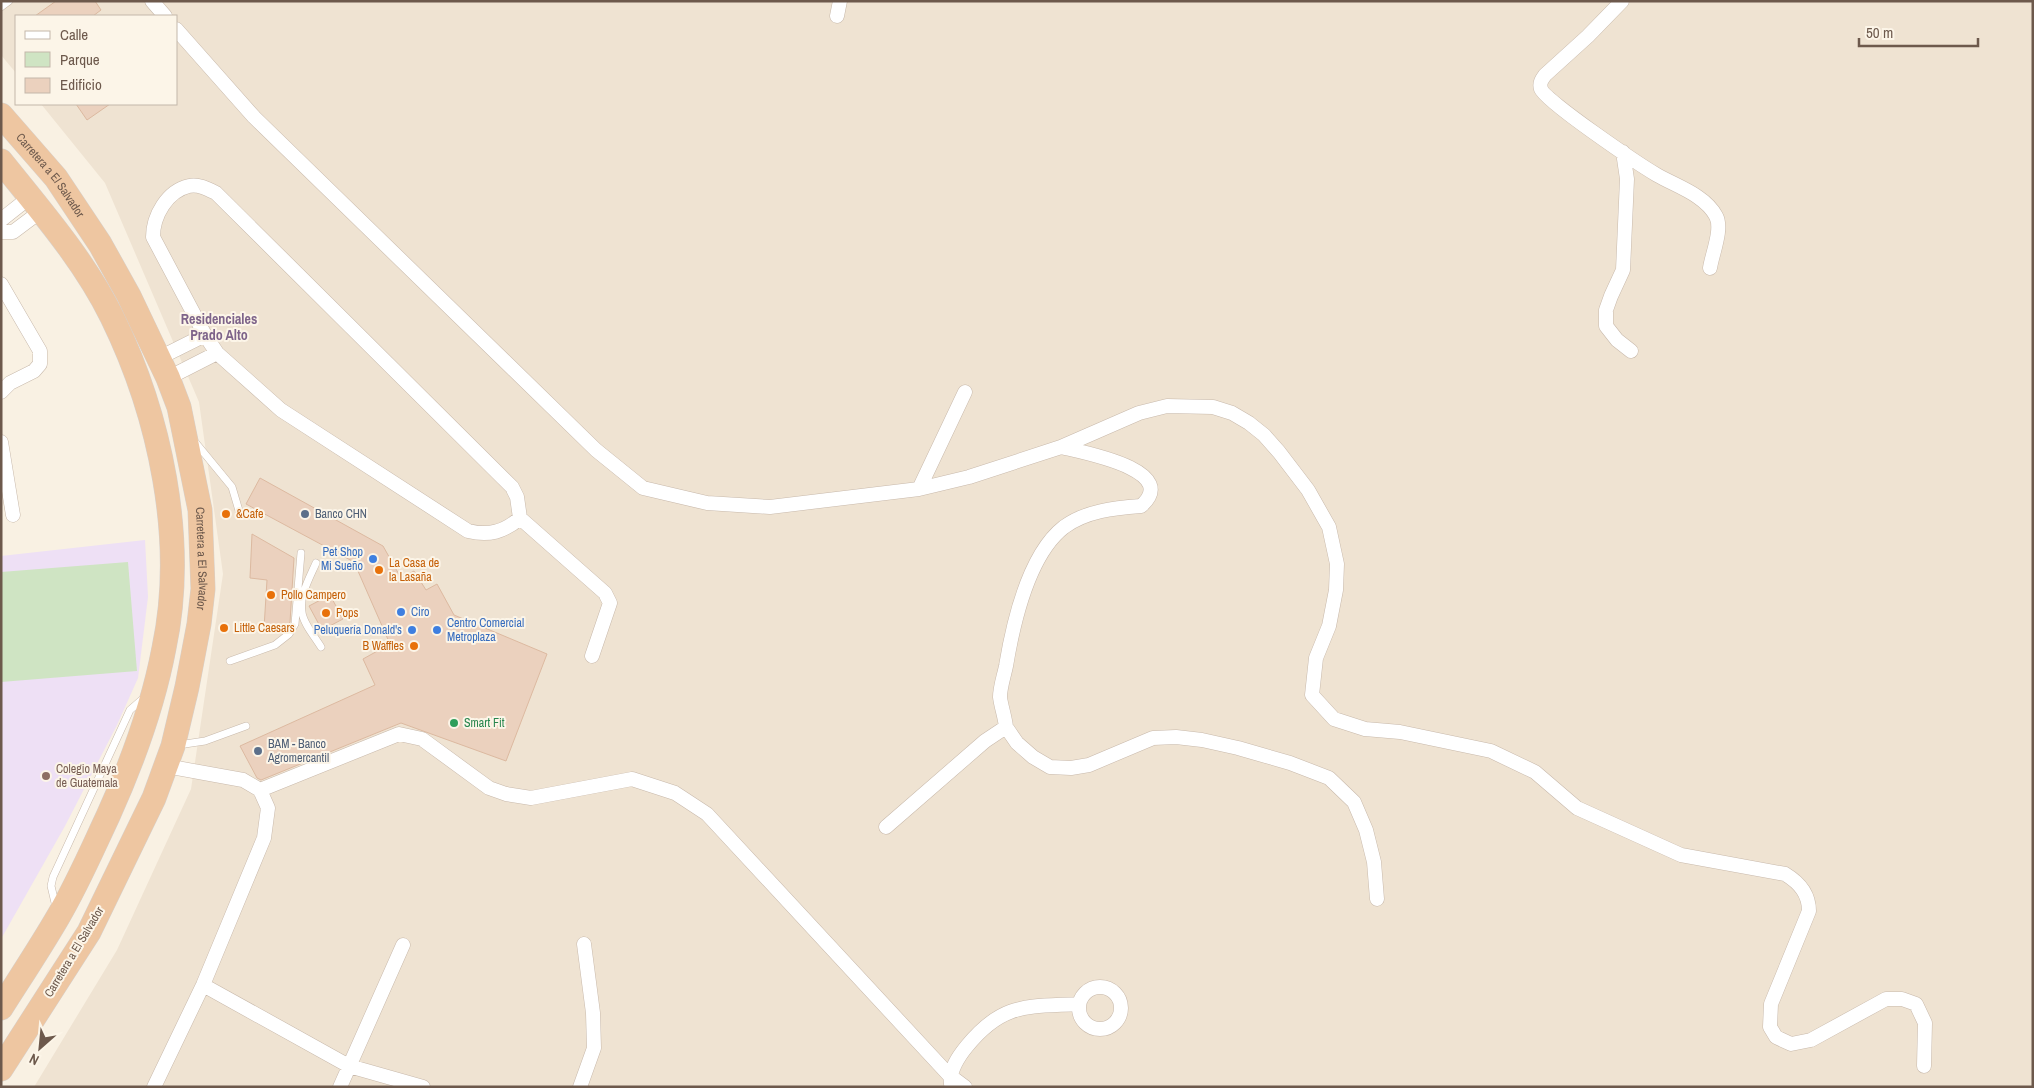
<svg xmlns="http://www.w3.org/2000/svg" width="2034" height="1088" viewBox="0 0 2034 1088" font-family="'Archivo Narrow',sans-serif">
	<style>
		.residential { fill: #efe3d2 }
		.education { fill: #eee0f5 }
		.green { fill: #cfe4c3 }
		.building { fill: #ebd1be; stroke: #dcb9a0 }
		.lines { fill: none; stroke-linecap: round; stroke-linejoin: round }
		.service-casing { stroke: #c8b9ab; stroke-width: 8 }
		.minor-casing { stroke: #c8b9ab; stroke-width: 15 }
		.trunk-casing { stroke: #d6d1cd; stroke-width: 25 }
		.service { stroke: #fff; stroke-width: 7 }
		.minor { stroke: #fff; stroke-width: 14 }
		.trunk { stroke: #eec6a1; stroke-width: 24 }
		.food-dot { fill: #e8710a; stroke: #fcf5e8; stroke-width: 2 }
		.service-dot { fill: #5c6f8a; stroke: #fcf5e8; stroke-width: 2 }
		.shop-dot { fill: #3f7fe0; stroke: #fcf5e8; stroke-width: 2 }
		.leisure-dot { fill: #2e9e5b; stroke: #fcf5e8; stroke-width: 2 }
		.education-dot { fill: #8d6e63; stroke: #fcf5e8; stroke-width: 2 }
		.labels { text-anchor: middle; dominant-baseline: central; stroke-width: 4; stroke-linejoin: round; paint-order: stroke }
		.street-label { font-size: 12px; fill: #6d594c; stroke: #fcf5e8 }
		.food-label { font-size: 12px; fill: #c56008; stroke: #fcf5e8; text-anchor: start }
		.service-label { font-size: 12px; fill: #4e5e75; stroke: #fcf5e8; text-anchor: start }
		.shop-label { font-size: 12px; fill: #366cbe; stroke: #fcf5e8; text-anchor: end }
		.leisure-label { font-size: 12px; fill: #27864d; stroke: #fcf5e8; text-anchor: start }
		.education-label { font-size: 12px; fill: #785e54; stroke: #fcf5e8; text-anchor: start }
		.neighbourhood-label { font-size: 14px; font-weight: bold; fill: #7e648a; stroke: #fcf5e8 }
	</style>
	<rect width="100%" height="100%" fill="#f9f1e3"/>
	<path class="residential" d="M1 1H2033V1087H34L117 950 191 789 223 574 199 402 105 183 41 104H176V16H16V73L1 55Z"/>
	<path class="education" d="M145 540 148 597 138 678 117 725 65 826 1 939V556Z"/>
	<path class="green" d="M128 562 137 671 1 682V572Z"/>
	<path class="building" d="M56 1H95L101 10 93 16H35Z
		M76 104H110L87 120Z
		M260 478 383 546 401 578 414 571 426 590 437 584 454 615 547 654 506 761 401 723 261 780 257 778 240 746 375 685 363 659 390 644 354 562 246 504Z
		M252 534 294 558 290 622 286 629 264 628 267 580 250 578Z
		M330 595 343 619 322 630 309 606Z"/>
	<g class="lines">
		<defs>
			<path id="service" d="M1 7 9 1
				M195 442 232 487 240 514
				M316 563C310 577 299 596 302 612 303 623 315 637 321 647
				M230 661 275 645 289 634 295 624 301 553
				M178 745 205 741 246 726
				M56 907 51 886 53 877 130 710 145 697"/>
			<path id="minor" d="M152 1 165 16
				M1622 1 1588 36 1545 75C1542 79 1539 83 1541 89 1545 101 1640 165 1657 175 1676 186 1705 195 1716 216 1723 229 1712 254 1710 268
				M837 16 840 1
				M176 29 254 117 596 450 643 488 707 503 770 507 919 489 969 477 1061 447 1139 413 1167 406 1213 407 1232 413 1249 423 1264 435 1279 452 1308 490 1329 527 1337 564 1336 590 1329 626 1316 658 1312 695 1334 719 1365 729 1400 732 1491 751 1535 772 1577 808 1681 855 1785 874C1800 883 1809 894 1809 911L1771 1004 1770 1027 1776 1037 1791 1044 1811 1040 1886 999H1902L1916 1004 1925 1023 1924 1066
				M1623 152 1627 179 1623 270 1611 296 1606 310V326L1617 340 1631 351
				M1 220 30 197
				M1 232H13L41 211
				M1 284 40 351V364L34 371 10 383 1 392
				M159 358 205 335
				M168 378 217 353
				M1 442 13 515
				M919 489 965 392
				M520 518C504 532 489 536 468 531L281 410 217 353 205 335 153 237C153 216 167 191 189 186 199 184 208 189 216 193L512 487 517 497 520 518 605 593 610 603 592 656
				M1006 727 1017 743 1033 757 1050 767 1071 768 1089 765 1153 738 1176 737 1202 740 1238 748 1290 763 1329 778 1354 802 1366 830 1374 862 1377 899
				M260 790 399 734 422 739 489 788 506 794 531 798 632 779 675 793 707 814 949 1075 965 1087
				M886 827 985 741 1006 727C1005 717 1001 706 1000 697 1000 687 1004 676 1006 666 1013 624 1028 555 1064 527 1086 511 1114 508 1141 506 1182 470 1081 452 1061 447
				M203 985 349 1066 423 1087
				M1079 1008a21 21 0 1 1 42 0a21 21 0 1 1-42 0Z
				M951 1084C949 1070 958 1057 967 1046 1003 1002 1027 1007 1079 1004
				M154 1087 203 985 264 838 268 808 260 790 243 780 166 766
				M340 1087 403 945
				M580 1087 594 1048 593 1013 584 944"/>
			<g id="trunk">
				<path id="s1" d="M1 115 56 178 100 244 129 296 168 378 179 407 200 510 203 589 199 624 187 687 173 746 154 798 89 932 1 1069"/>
				<path d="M1 161C41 211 84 260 112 317 160 415 187 540 164 648 153 706 132 763 108 816 92 850 77 885 58 917 40 948 20 978 1 1008"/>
			</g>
		</defs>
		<use href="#service" class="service-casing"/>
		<use href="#minor" class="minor-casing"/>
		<use href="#trunk" class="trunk-casing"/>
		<use href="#service" class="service"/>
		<use href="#minor" class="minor"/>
		<use href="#trunk" class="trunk"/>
	</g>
	<g class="food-dot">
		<circle cx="226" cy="514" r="5"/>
		<circle cx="379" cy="570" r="5"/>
		<circle cx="271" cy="595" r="5"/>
		<circle cx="326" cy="613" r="5"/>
		<circle cx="224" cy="628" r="5"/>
		<circle cx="414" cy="646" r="5"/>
	</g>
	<g class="service-dot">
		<circle cx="305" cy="514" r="5"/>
		<circle cx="258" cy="751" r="5"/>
	</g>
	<g class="shop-dot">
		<circle cx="373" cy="559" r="5"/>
		<circle cx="401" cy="612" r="5"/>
		<circle cx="412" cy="630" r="5"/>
		<circle cx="437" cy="630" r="5"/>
	</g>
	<circle class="leisure-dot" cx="454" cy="723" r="5"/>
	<circle class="education-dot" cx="46" cy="776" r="5"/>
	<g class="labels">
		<g class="street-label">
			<text stroke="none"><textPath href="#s1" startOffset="78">Carretera a El Salvador</textPath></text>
			<text stroke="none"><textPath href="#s1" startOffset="498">Carretera a El Salvador</textPath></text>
			<text transform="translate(74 952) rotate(-59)">Carretera a El Salvador</text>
		</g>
		<g class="food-label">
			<text x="236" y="514">&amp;Cafe</text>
			<text x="389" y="563">La Casa de<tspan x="389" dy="14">la Lasaña</tspan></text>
			<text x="281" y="595">Pollo Campero</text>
			<text x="336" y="613">Pops</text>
			<text x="234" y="628">Little Caesars</text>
			<text x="404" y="646" text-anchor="end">B Waffles</text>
		</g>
		<g class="service-label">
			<text x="315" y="514">Banco CHN</text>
			<text x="268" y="744">BAM - Banco<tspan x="268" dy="14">Agromercantil</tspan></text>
		</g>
		<g class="shop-label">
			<text x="363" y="552">Pet Shop<tspan x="363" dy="14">Mi Sueño</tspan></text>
			<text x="411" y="612" text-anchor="start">Ciro</text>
			<text x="447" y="623" text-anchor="start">Centro Comercial<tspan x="447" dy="14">Metroplaza</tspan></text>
			<text x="402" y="630">Peluquería Donald's</text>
		</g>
		<g class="leisure-label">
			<text x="464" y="723">Smart Fit</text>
		</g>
		<g class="education-label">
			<text x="56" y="769">Colegio Maya<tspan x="56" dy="14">de Guatemala</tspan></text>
		</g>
		<g class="neighbourhood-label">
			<text x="219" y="319">Residenciales<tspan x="219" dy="16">Prado Alto</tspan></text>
		</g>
	</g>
	<rect width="2034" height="1088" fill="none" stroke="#6d594c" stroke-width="5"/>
	<rect x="15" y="15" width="162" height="90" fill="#fcf5e8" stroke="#c3b7aa"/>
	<rect x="25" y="31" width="25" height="8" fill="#ffffff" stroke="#c3b7aa"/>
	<text x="60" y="40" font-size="15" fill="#6d594c">Calle</text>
	<rect x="25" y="52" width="25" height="15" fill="#cfe4c3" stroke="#c3b7aa"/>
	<text x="60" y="65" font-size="15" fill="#6d594c">Parque</text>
	<rect x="25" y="78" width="25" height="15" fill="#ebd1be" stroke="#c3b7aa"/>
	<text x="60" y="90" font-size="15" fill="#6d594c">Edificio</text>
	<g transform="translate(40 1048) rotate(207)" stroke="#fcf5e8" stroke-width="4" paint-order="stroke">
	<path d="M0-4L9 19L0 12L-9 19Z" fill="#6d594c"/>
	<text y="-8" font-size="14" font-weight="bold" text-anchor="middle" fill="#6d594c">N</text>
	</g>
	<path d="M1859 38v8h119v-8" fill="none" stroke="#6d594c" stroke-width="2.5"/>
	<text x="1866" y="38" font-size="15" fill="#6d594c" stroke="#fcf5e8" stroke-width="4" paint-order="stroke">50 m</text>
</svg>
